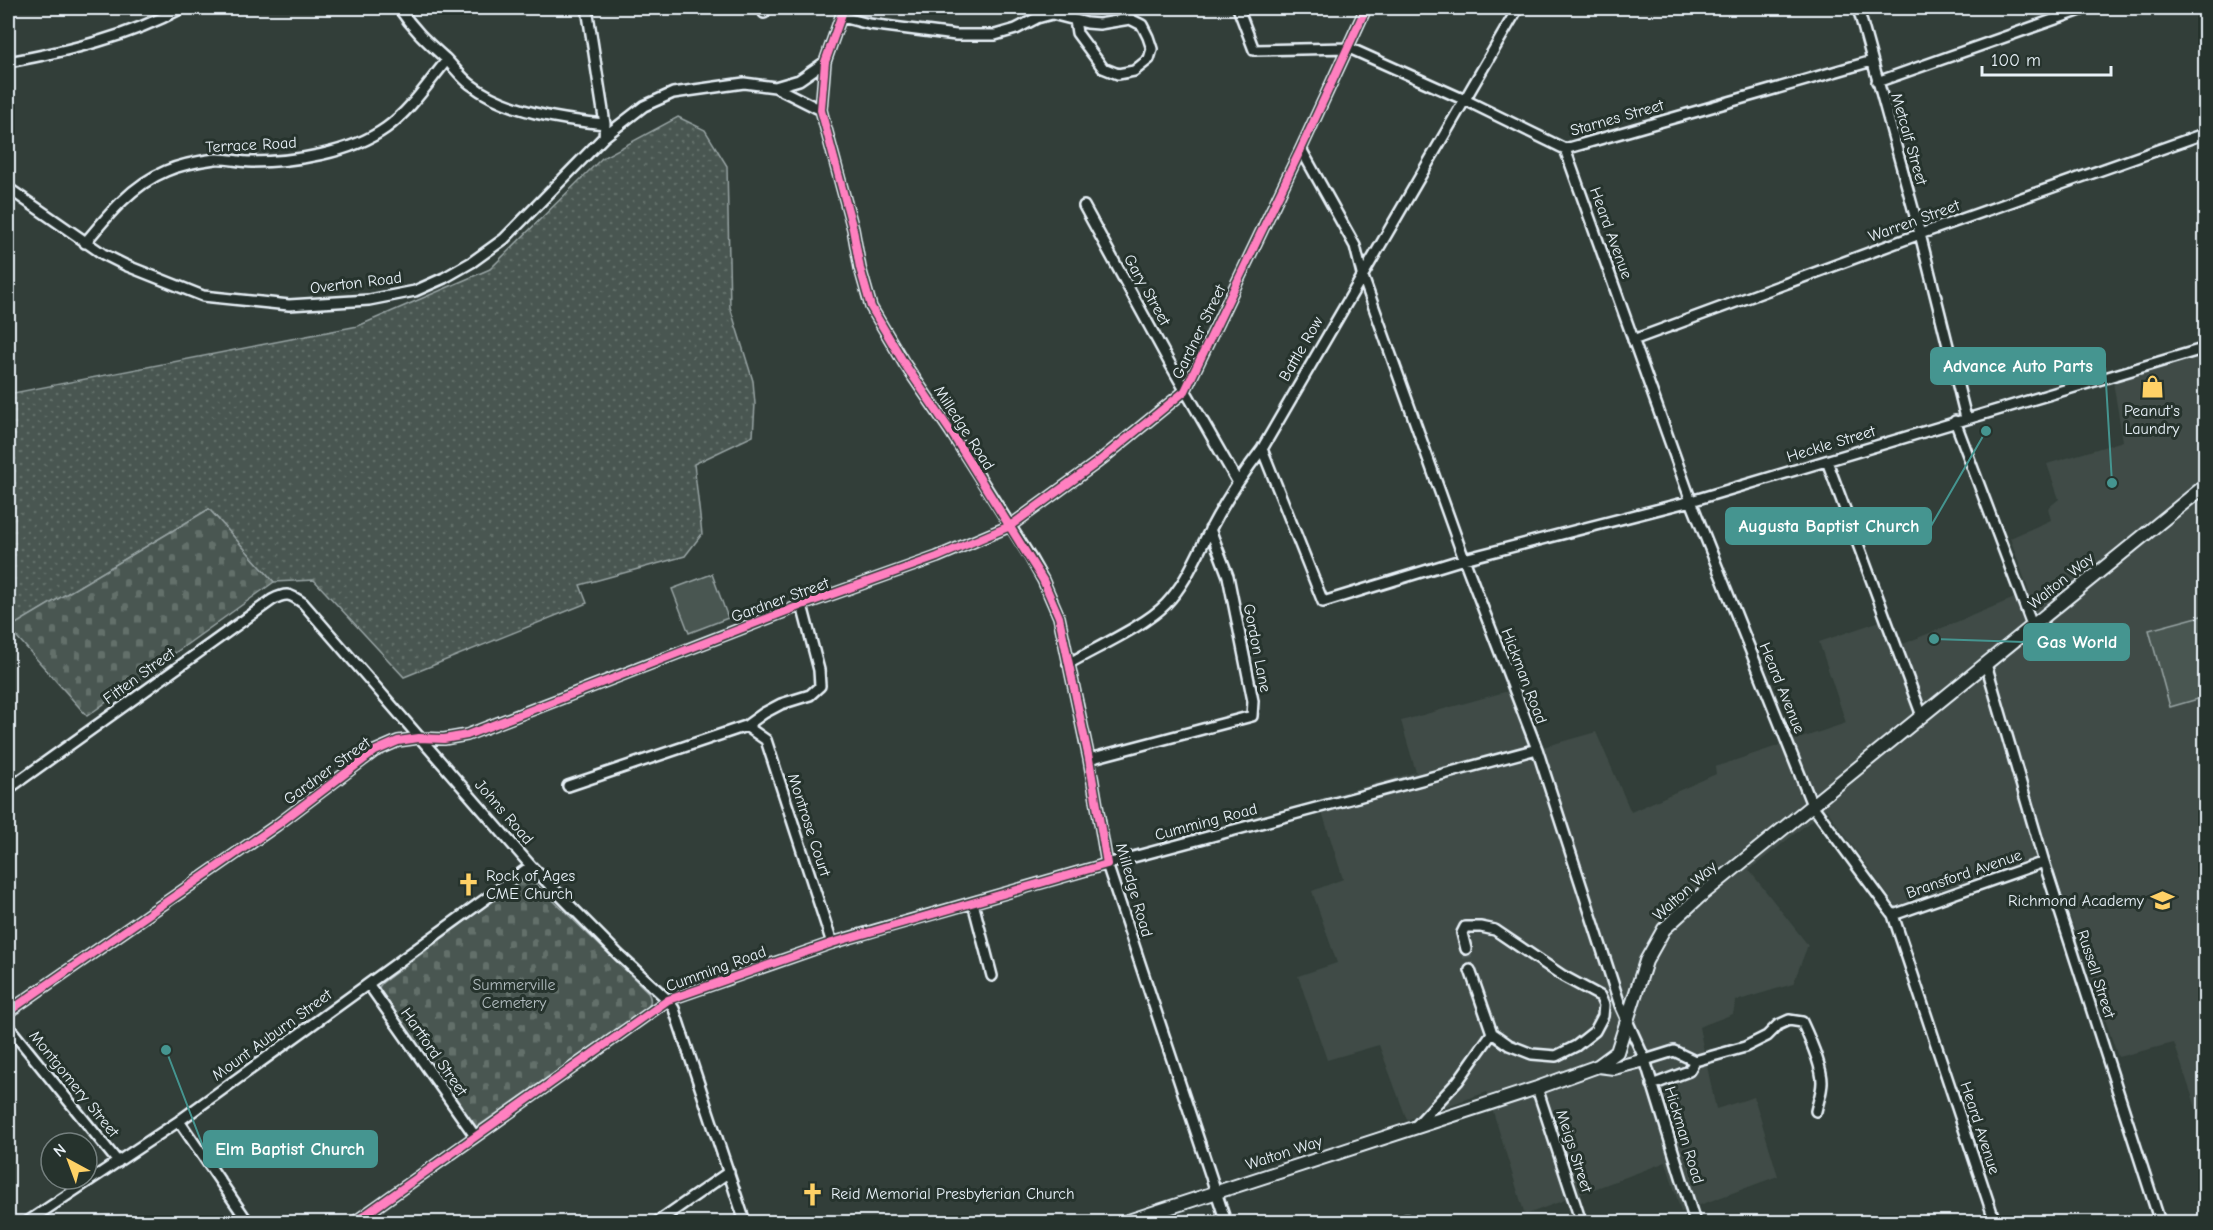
<svg xmlns="http://www.w3.org/2000/svg" width="2213" height="1230" viewBox="0 0 2213 1230" font-family="'Comic Neue',sans-serif">
	<style>
		.built { fill: #3f4b46 }
		.grass { fill: url(#grass-dots); stroke: #98a4a4; stroke-width: 1.5 }
		.cemetery { fill: url(#cemetery-stones); stroke: #98a4a4; stroke-width: 1.5 }
		.garden { fill: #495651; stroke: #98a4a4; stroke-width: 1.5 }
		.lines { fill: none; stroke-linecap: round; stroke-linejoin: round }
		.minor-tunnel { stroke: #4d5956; stroke-width: 9; stroke-dasharray: 9 4.5; stroke-linecap: butt }
		.minor-casing { stroke: #e8f1f8; stroke-width: 14 }
		.major-casing { stroke: #e8f1f8; stroke-width: 16 }
		.minor { stroke: #26332d; stroke-width: 9 }
		.major { stroke: #26332d; stroke-width: 12 }
		.cycleway-casing { stroke: #26332d; stroke-width: 11 }
		.cycleway { stroke: #ff80c0; stroke-width: 8 }
		.labels { text-anchor: middle; dominant-baseline: central; stroke-width: 6; stroke-linejoin: round; paint-order: stroke }
		.street-label { font-size: 16px; fill: #e8f1f8; stroke: #26332d }
		.poi-label { font-size: 16px; fill: #e8f1f8; stroke: #26332d; text-anchor: start }
		.park-label { font-size: 16px; fill: #b0bbbe; stroke: #26332d }
		.leader { fill: none; stroke: #459590; stroke-width: 2 }
		.callout-dot { fill: #459590; stroke: #26332d; stroke-width: 2 }
		.callout { fill: #459590; stroke: #459590; stroke-width: 2 }
		.callout-label { font-size: 18px; text-anchor: middle; font-weight: bold; fill: #fff }
	</style>
	<defs>
		<pattern id="grass-dots" width="8" height="8" patternUnits="userSpaceOnUse" patternTransform="scale(1.5)"><rect width="8" height="8" fill="#495651"/><path d="M2 2h.1M6 6h.1" fill="none" stroke="#636f6b" stroke-width="1.8" stroke-linecap="round"/></pattern>
		<pattern id="cemetery-stones" width="16" height="16" patternUnits="userSpaceOnUse" patternTransform="scale(1.5)"><rect width="16" height="16" fill="#495651"/><path d="M2 7V4a2 2 0 0 1 4 0v3zM10 15v-3a2 2 0 0 1 4 0v3z" fill="#636f6b"/></pattern>
	</defs>
	<rect width="100%" height="100%" fill="#323e39"/>
	<filter id="ink" filterUnits="userSpaceOnUse"><feTurbulence type="fractalNoise" baseFrequency=".0167" numOctaves="2"/><feDisplacementMap in="SourceGraphic" scale="12" xChannelSelector="R" yChannelSelector="G"/><feConvolveMatrix kernelMatrix="1 2 1 2 8 2 1 2 1" color-interpolation-filters="sRGB"/></filter>
	<g filter="url(#ink)">
		<path class="built" d="M2205 356V1134L2174 1043 2118 1057 2049 855 1898 909 1826 809 1749 870 1808 945 1793 984 1736 1001 1733 1014 1699 1027 1716 1109 1754 1097 1778 1176 1681 1212 1666 1162 1525 1215 1487 1092 1407 1120 1379 1045 1327 1060 1298 976 1337 963 1312 891 1343 879 1318 799 1416 772 1401 721 1519 688 1543 747 1596 732 1631 812 1716 774 1715 767 1846 723 1819 642 1892 617 1903 644 2029 592 2010 538 2051 520 2048 508 2059 499 2047 464 2123 441 2113 382Z"/>
		<path class="grass" d="M678 117 705 130 727 166 730 307 753 381 755 404 753 436 694 464 702 534 685 556 580 585 587 603 404 677 314 580 274 582 209 509 8 629V394L358 326 490 269 602 158Z"/>
		<path class="cemetery" d="M209 509 274 582 87 716 9 628Z
			M530 878 647 991C651 997 652 1003 647 1008L474 1129 381 993 379 987 382 983 510 888 522 879Z"/>
		<path class="garden" d="M712 574 728 618 689 633 672 589Z
			M2205 615V697L2170 707 2149 630Z"/>
		<g class="lines">
			<path class="minor-tunnel" d="M1466 949 1470 970"/>
			<defs>
				<path id="minor" d="M399 8C413 29 426 41 445 58 453 66 461 77 470 84 506 112 562 120 605 124L604 137
					M587 8 605 124
					M763 8 764 13
					M844 8 825 62 821 110 853 229 860 268 871 307 904 363 951 432 1030 557 1043 580 1059 617 1089 759 1107 864 1226 1222
					M1238 8 1254 50 1349 48 1465 100 1565 149 1872 61
					M1858 8 1920 234 1966 418
					M842 17 869 24 956 35H995L1016 29 1037 18 1052 14 1087 23 1099 24 1130 19 1142 25 1148 37 1152 49 1149 59 1134 71 1118 74 1103 68 1077 33 1075 20
					M8 62C68 51 128 37 182 8
					M1877 82 2087 8
					M775 87 799 80 825 62
					M1301 149 1355 246 1362 274 1464 559 1537 749 1620 1005 1645 1060 1695 1222
					M1565 149 1691 501 1812 805 1893 915 1995 1222
					M8 188 103 254 125 265 203 296 289 305 369 300 415 291 444 278 472 262 504 239 604 137 644 106 673 93 744 83 775 87 821 110
					M1084 206 1169 362 1237 481
					M85 243C108 215 132 185 166 171 180 165 200 161 215 159 227 158 239 162 251 162 294 162 351 153 386 128 411 110 428 83 447 60
					M1633 340 1920 234 2206 133
					M1955 421 2032 625
					M1262 449 1323 602 1464 559 1691 501 2206 348
					M1827 461 1922 716
					M1068 664C1095 648 1145 626 1166 604 1187 582 1196 556 1210 530 1225 501 1242 475 1262 449L1518 8
					M1986 664 2044 862 2160 1222
					M746 726 766 740 832 943
					M1089 759 1252 716 1253 701 1228 576 1210 529
					M568 786 746 726 764 713 781 704 810 695 820 686 819 670 802 605
					M8 789 272 600C287 592 290 594 303 603L531 866 619 955 668 1000 674 1009 745 1222
					M973 903 992 976
					M1893 915 2044 862
					M1466 949 1462 933 1465 927H1481L1495 930 1563 976 1600 996 1604 1005 1603 1016 1595 1031 1576 1046 1556 1056 1532 1054 1509 1045 1492 1033
					M369 985 475 1136
					M8 1012 277 825 375 751 398 741 419 738 444 739 467 735 802 605 937 557 1010 526 1098 462 1185 391 1301 149 1366 8
					M8 1026 118 1162
					M1645 1060 1674 1051 1695 1061
					M1652 1085 1689 1071 1695 1061 1745 1047 1767 1036 1778 1025 1789 1020 1802 1022C1809 1037 1822 1065 1822 1082 1822 1092 1818 1102 1816 1111
					M1537 1088 1581 1222
					M179 1121 248 1222
					M1415 1127 1458 1081 1492 1033 1470 970
					M1406 1220 1407 1222
					M27 1222 179 1121 531 866
					M355 1222 668 1000 832 943 876 930 1107 864 1537 749
					M657 1222 729 1172"/>
				<path id="major" d="M1598 1066 1614 1068 1645 1060
					M1125 1222 1537 1088 1598 1066 1617 1052 1646 961 1664 929 1699 897 2206 485"/>
			</defs>
			<use href="#minor" class="minor-casing"/>
			<use href="#major" class="major-casing"/>
			<use href="#minor" class="minor"/>
			<use href="#major" class="major"/>
			<defs>
				<path id="cycleway" d="M8 1012 277 825 375 751 398 741 419 738 444 739 467 735 802 605 937 557 1010 526 1098 462 1185 391 1301 149 1366 8
					M355 1222 668 1000 832 943 1107 864 1089 759 1059 617 1043 580 951 432 904 363 871 307 860 268 853 229 821 110 825 62 844 8"/>
			</defs>
			<use href="#cycleway" class="cycleway-casing"/>
			<use href="#cycleway" class="cycleway"/>
		</g>
	</g>
	<defs>
		<symbol id="shop-bare" viewBox="-9 -9 18 18"><path d="M-5-2.5h2.3a2.7 3.5 0 0 1 5.4 0H5L5.5 6h-11ZM-1.5-2.5h3a1.5 2.3 0 0 0-3 0Z" fill="#ffd166" stroke="#26332d" stroke-width="2.5" paint-order="stroke"/></symbol>
		<symbol id="church-bare" viewBox="-9 -9 18 18"><path d="M-1.2-6h2.4v3.5h3.3v2.4h-3.3V6h-2.4V-.1h-3.3v-2.4h3.3Z" fill="#ffd166" stroke="#26332d" stroke-width="2.5" paint-order="stroke"/></symbol>
		<symbol id="school-bare" viewBox="-9 -9 18 18"><path d="M0-5L7-2L0 1L-7-2ZM-4 1L0 2.5L4 1V4Q0 6-4 4Z" fill="#ffd166" stroke="#26332d" stroke-width="2.5" paint-order="stroke"/></symbol>
	</defs>
	<g fill-rule="evenodd">
		<use href="#shop-bare" x="2136" y="370" width="33" height="33"/>
		<use href="#church-bare" x="452" y="868" width="33" height="33"/>
		<use href="#school-bare" x="2146" y="884" width="33" height="33"/>
		<use href="#church-bare" x="796" y="1178" width="33" height="33"/>
	</g>
	<g class="labels">
		<g class="street-label">
			<text transform="translate(1617 118) rotate(-16)">Starnes Street</text>
			<text transform="translate(1909 139) rotate(74)">Metcalf Street</text>
			<text transform="translate(251 145) rotate(-3)">Terrace Road</text>
			<text transform="translate(1914 221) rotate(-20)">Warren Street</text>
			<text transform="translate(1611 233) rotate(70)">Heard Avenue</text>
			<text transform="translate(356 283) rotate(-7)">Overton Road</text>
			<text transform="translate(1147 290) rotate(61)">Gary Street</text>
			<text transform="translate(1199 332) rotate(-64)">Gardner Street</text>
			<text transform="translate(1301 349) rotate(-60)">Battle Row</text>
			<text transform="translate(964 428) rotate(57)">Milledge Road</text>
			<text transform="translate(1831 444) rotate(-17)">Heckle Street</text>
			<text transform="translate(2061 581) rotate(-39)">Walton Way</text>
			<text transform="translate(780 600) rotate(-20)">Gardner Street</text>
			<text transform="translate(1257 648) rotate(79)">Gordon Lane</text>
			<text transform="translate(139 676) rotate(-36)">Fitten Street</text>
			<text transform="translate(1524 676) rotate(69)">Hickman Road</text>
			<text transform="translate(1782 688) rotate(68)">Heard Avenue</text>
			<text transform="translate(327 771) rotate(-36)">Gardner Street</text>
			<text transform="translate(504 812) rotate(49)">Johns Road</text>
			<text transform="translate(1206 822) rotate(-15)">Cumming Road</text>
			<text transform="translate(809 825) rotate(72)">Montrose Court</text>
			<text transform="translate(1964 874) rotate(-19)">Bransford Avenue</text>
			<text transform="translate(1134 890) rotate(74)">Milledge Road</text>
			<text transform="translate(1685 891) rotate(-42)">Walton Way</text>
			<text transform="translate(716 969) rotate(-20)">Cumming Road</text>
			<text transform="translate(2096 974) rotate(72)">Russell Street</text>
			<text transform="translate(272 1035) rotate(-36)">Mount Auburn Street</text>
			<text transform="translate(434 1052) rotate(55)">Hartford Street</text>
			<text transform="translate(74 1084) rotate(51)">Montgomery Street</text>
			<text transform="translate(1980 1128) rotate(72)">Heard Avenue</text>
			<text transform="translate(1684 1135) rotate(73)">Hickman Road</text>
			<text transform="translate(1574 1151) rotate(72)">Meigs Street</text>
			<text transform="translate(1284 1153) rotate(-18)">Walton Way</text>
		</g>
		<g class="poi-label">
			<text x="2152" y="411" text-anchor="middle">Peanut's<tspan x="2152" dy="18">Laundry</tspan></text>
			<text x="486" y="876">Rock of Ages<tspan x="486" dy="18">CME Church</tspan></text>
			<text x="2144" y="901" text-anchor="end">Richmond Academy</text>
			<text x="831" y="1194">Reid Memorial Presbyterian Church</text>
		</g>
		<g class="park-label">
			<text x="514" y="985">Summerville<tspan x="514" dy="18">Cemetery</tspan></text>
		</g>
	</g>
	<path class="leader" d="M2112 483L2105 366M1986 431L1931 526M1934 639L2024 642M166 1050L204 1149"/>
	<g class="callout-dot">
		<circle cx="2112" cy="483" r="6"/>
		<circle cx="1986" cy="431" r="6"/>
		<circle cx="1934" cy="639" r="6"/>
		<circle cx="166" cy="1050" r="6"/>
	</g>
	<g class="callout">
		<rect x="1931" y="348" width="174" height="36" rx="6"/>
		<rect x="1726" y="508" width="205" height="36" rx="6"/>
		<rect x="2024" y="624" width="105" height="36" rx="6"/>
		<rect x="204" y="1131" width="173" height="36" rx="6"/>
	</g>
	<g class="callout-label">
		<text x="2018" y="372">Advance Auto Parts</text>
		<text x="1829" y="532">Augusta Baptist Church</text>
		<text x="2077" y="648">Gas World</text>
		<text x="290" y="1155">Elm Baptist Church</text>
	</g>
	<rect width="2213" height="1230" fill="none" stroke="#26332d" stroke-width="30"/>
	<rect x="15" y="15" width="2183" height="1200" fill="none" stroke="#e8f1f8" stroke-width="2" filter="url(#ink)"/>
	<g transform="translate(69 1161) rotate(319)"><circle r="28" fill="#26332d" stroke="#747f7e" stroke-width="1.5"/>
	<path d="M0-4.5L10 22L0 15L-10 22Z" fill="#ffd166"/>
	<text y="-9" font-size="16" font-weight="bold" text-anchor="middle" fill="#e8f1f8">N</text>
	</g>
	<path d="M1982 66v9h129v-9" fill="none" stroke="#e8f1f8" stroke-width="3"/>
	<text x="1991" y="66" font-size="18" fill="#e8f1f8" stroke="#26332d" stroke-width="4.5" paint-order="stroke">100 m</text>
</svg>
